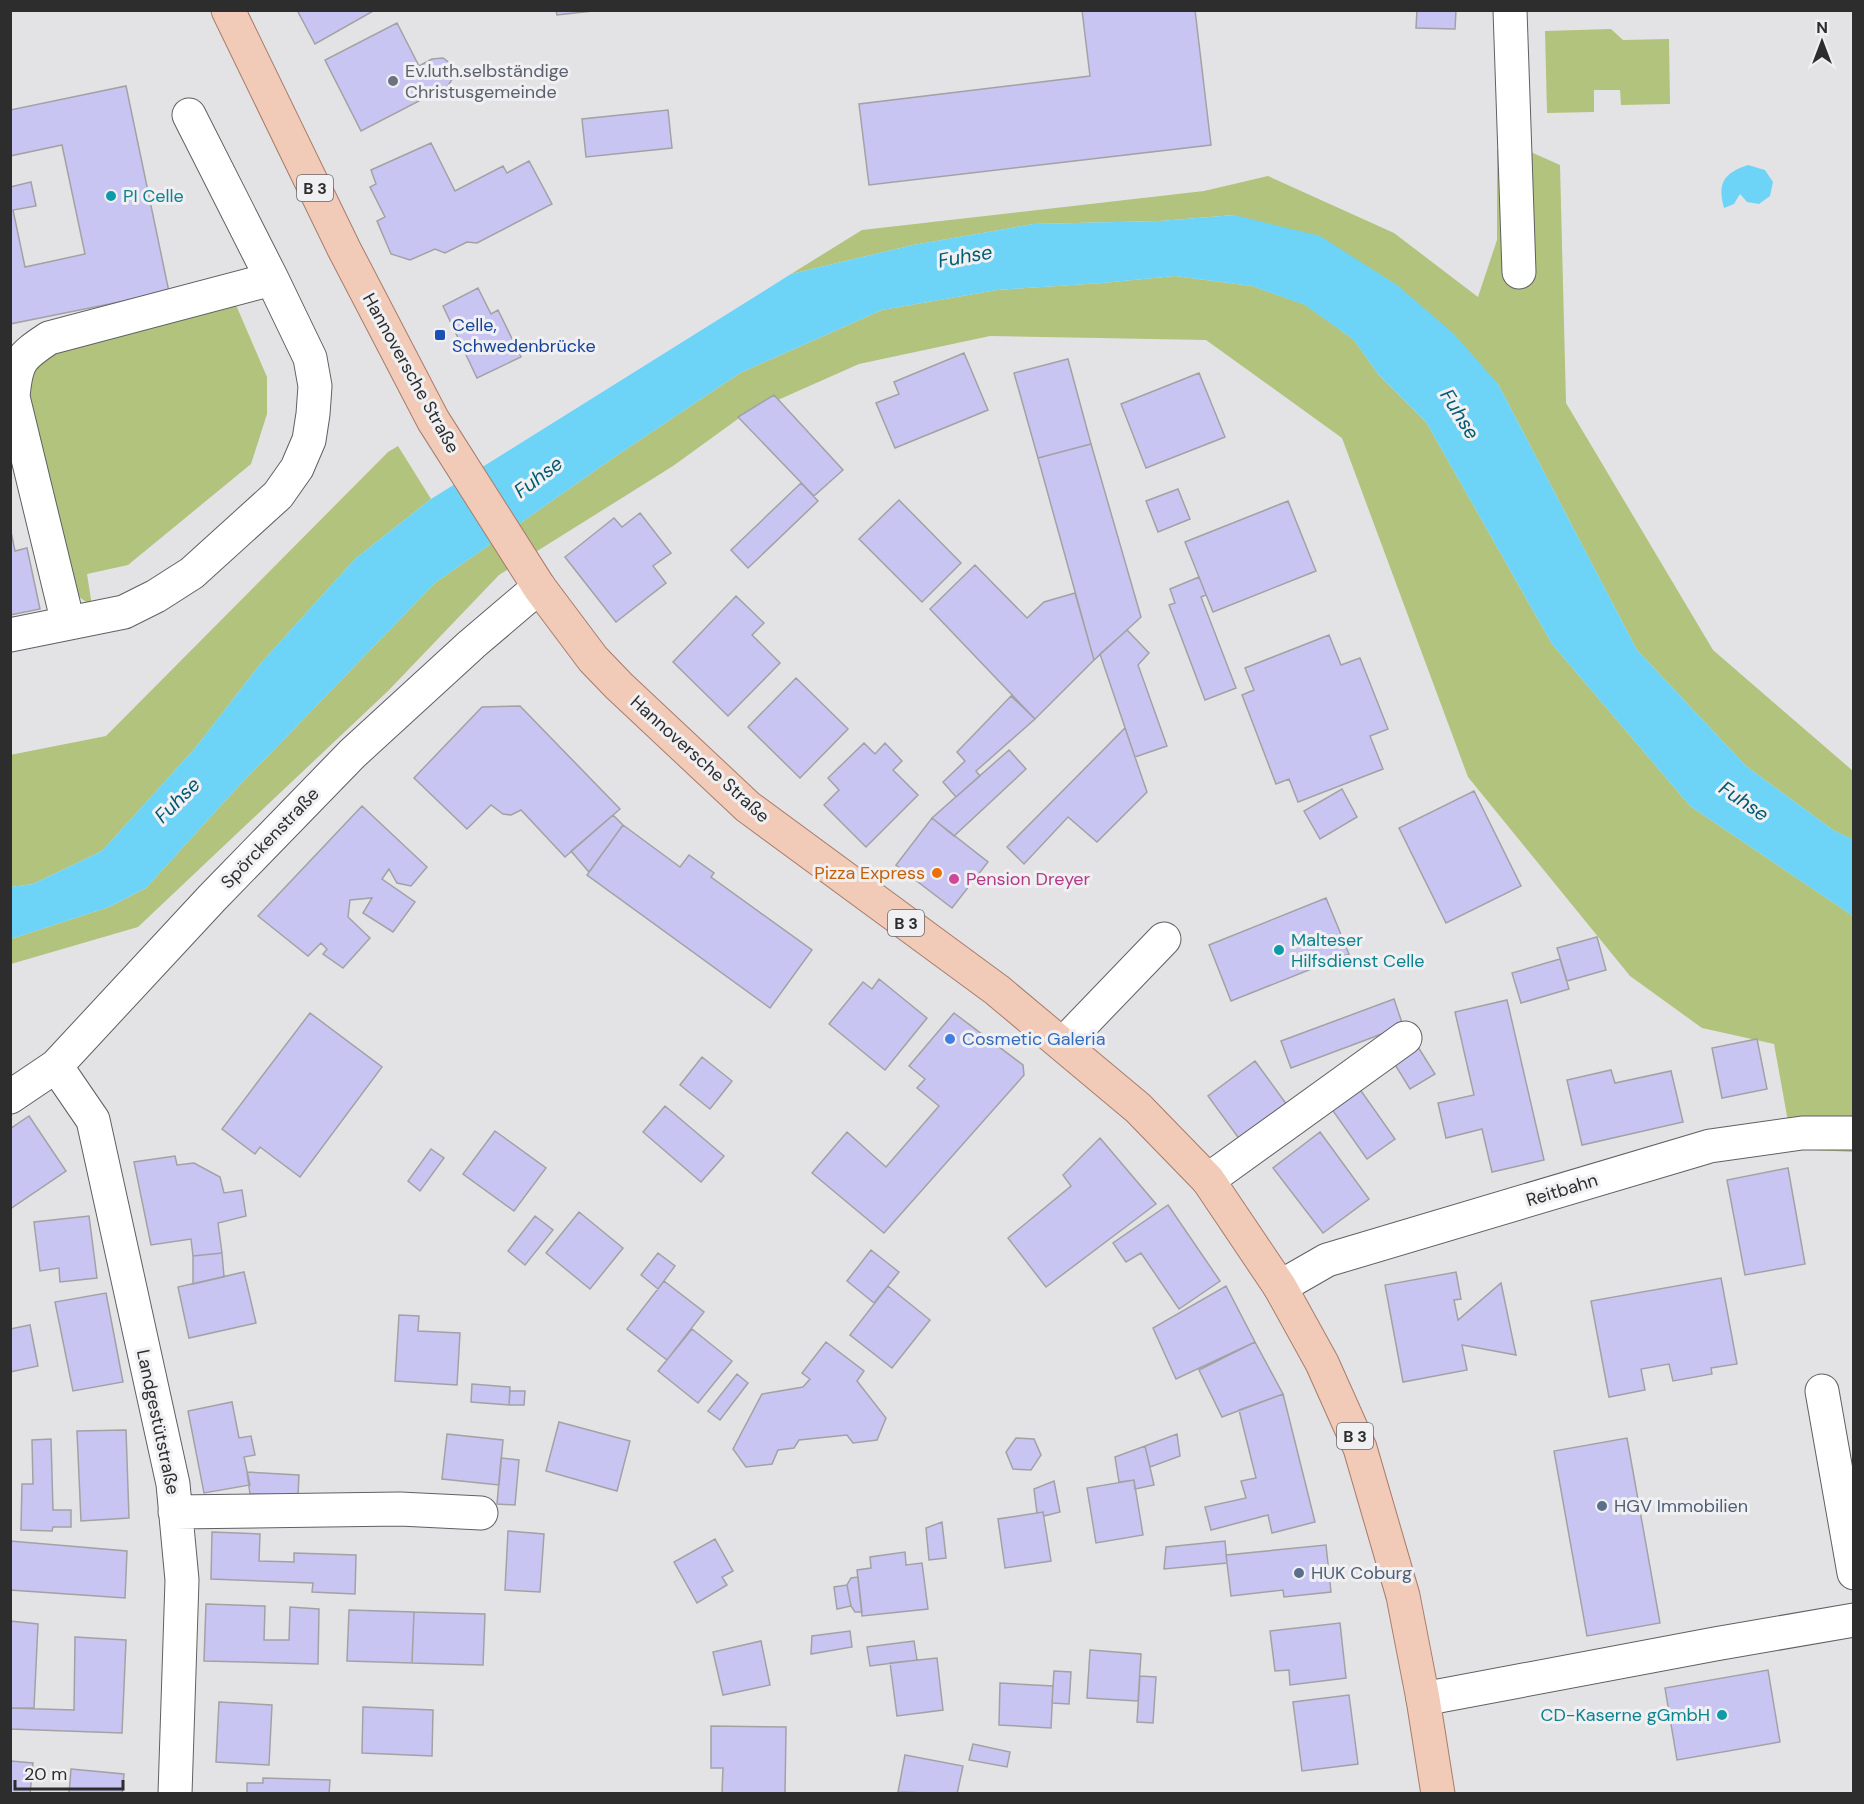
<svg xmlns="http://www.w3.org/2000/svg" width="1864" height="1804" viewBox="0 0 1864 1804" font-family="'DM Sans',sans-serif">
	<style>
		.green { fill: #b1c37d }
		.water { fill: #6ed4f7 }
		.building { fill: #c9c5f3; stroke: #a2a2a5; stroke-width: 1.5 }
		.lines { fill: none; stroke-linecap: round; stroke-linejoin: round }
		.minor-casing { stroke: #606063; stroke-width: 35 }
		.major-casing { stroke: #a87c69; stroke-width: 35 }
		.minor { stroke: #fff; stroke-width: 33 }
		.major { stroke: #f2cab8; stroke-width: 33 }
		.worship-dot { fill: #6b7280; stroke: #f0f0f3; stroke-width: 2 }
		.culture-dot { fill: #0f9aa8; stroke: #f0f0f3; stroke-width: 2 }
		.transit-dot { fill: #1a4fb4; stroke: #f0f0f3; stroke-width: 2 }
		.food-dot { fill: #e8710a; stroke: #f0f0f3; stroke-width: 2 }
		.hotel-dot { fill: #d1479c; stroke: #f0f0f3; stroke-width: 2 }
		.shop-dot { fill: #3f7fe0; stroke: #f0f0f3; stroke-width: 2 }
		.service-dot { fill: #5c6f8a; stroke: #f0f0f3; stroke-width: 2 }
		.labels { text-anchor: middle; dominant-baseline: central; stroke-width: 6; stroke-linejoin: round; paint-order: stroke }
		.shield { fill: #f0f0f3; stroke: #686869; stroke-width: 1.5 }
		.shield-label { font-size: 16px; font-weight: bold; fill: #2d2d2e }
		.worship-label { font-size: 18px; fill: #5b616d; stroke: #f0f0f3; text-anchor: start }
		.culture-label { font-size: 18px; fill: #0d838f; stroke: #f0f0f3; text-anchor: start }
		.transit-label { font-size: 18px; fill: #164399; stroke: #f0f0f3; text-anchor: start }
		.street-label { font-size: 18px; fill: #2d2d2e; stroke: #f0f0f3 }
		.food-label { font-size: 18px; fill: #c56008; stroke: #f0f0f3; text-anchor: end }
		.hotel-label { font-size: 18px; fill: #b23c85; stroke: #f0f0f3; text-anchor: start }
		.shop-label { font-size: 18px; fill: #366cbe; stroke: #f0f0f3; text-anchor: start }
		.service-label { font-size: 18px; fill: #4e5e75; stroke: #f0f0f3; text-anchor: start }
		.water-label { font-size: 20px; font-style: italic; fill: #005b73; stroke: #f0f0f3 }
	</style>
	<rect width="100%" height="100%" fill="#e3e3e6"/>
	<path class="green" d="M1611 29 1623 40 1669 39 1670 104 1621 105 1620 90H1594V112L1547 113 1545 31Z
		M1497 149H1524L1560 165 1566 403 1713 650 1853 771V840L1833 830 1746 766 1637 650 1498 384 1234 215 1160 221 1033 224 913 245 791 274 862 230 1204 191 1268 176 1394 233 1478 297 1497 240Z
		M1175 276 1252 286 1306 305 1354 340 1378 374 1426 422 1552 644 1690 806 1853 916V1152L1793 1149 1774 1044 1702 1028 1630 976 1468 777 1342 438 1206 340 990 336 859 364 742 416 673 466 499 575 388 691 138 927 11 964V939L109 907 146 888 236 789 435 583 616 456 740 373 882 310 997 290 1102 283Z
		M236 305 267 377V414L251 464 128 565 87 574 92 606 72 592 22 374 34 358 92 334 103 341 167 324 175 312Z
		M398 446 431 499 355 559 261 663 196 747 102 851 33 884 11 887 10 755 106 736 388 452Z"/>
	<path class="water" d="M1748 165 1765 170 1773 182 1770 196 1759 204 1747 202 1740 194 1734 204 1724 208C1717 183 1724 173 1748 165Z
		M1234 215 1320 236 1397 285 1454 334 1498 384 1637 650 1746 766 1833 830 1854 840 1853 916 1690 806 1552 644 1426 422 1378 374 1354 340 1305 305 1252 286 1175 276 1102 283 997 290 882 310 740 373 616 456 435 583 236 789 146 888 109 907 11 939 10 887 33 884 102 851 196 747 261 663 355 559 431 499 791 274 913 245 1033 224 1160 221Z"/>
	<path class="building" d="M297 10H375L315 44Z
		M556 10H602L557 15Z
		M1082 10H1195L1211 145 869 185 859 104 1090 76Z
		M1417 10H1456L1455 29 1416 28Z
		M397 23 419 66 432 59 443 58 451 64 454 76 448 86 361 131 325 60Z
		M126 86 169 292 10 324V187L31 182 36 206 13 210 25 267 85 254 62 145 10 156V110Z
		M668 110 672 148 586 157 582 119Z
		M431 143 455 191 503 166 507 173 529 161 552 204 477 243 467 242 445 253 435 249 410 260 391 254 377 221 385 217 370 187 376 184 371 170Z
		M478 288 491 314 498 310 521 357 477 378 443 306Z
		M964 353 988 410 895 448 876 403 899 394 894 382Z
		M1068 359 1091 444 1038 458 1014 373Z
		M1199 373 1225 437 1146 468 1121 404Z
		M774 395 843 470 814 496 738 417Z
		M1091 444 1141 617 1094 660 1038 458Z
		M801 483 818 501 748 568 731 550Z
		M1178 489 1190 519 1158 532 1146 501Z
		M899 500 961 563 922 602 859 539Z
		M1288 501 1316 571 1213 612 1185 542Z
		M640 513 671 553 653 566 666 583 616 622 565 557 614 518 622 527Z
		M10 527 15 551 27 548 40 609 10 615Z
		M975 565 1027 618 1044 602 1075 593 1094 660 1035 719 930 609Z
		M1199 577 1206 595 1201 597 1236 688 1205 700 1169 605 1175 603 1170 589Z
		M736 596 764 623 752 635 780 663 728 716 673 662Z
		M1127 630 1149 653 1138 665 1167 746 1135 757 1100 654Z
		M1329 635 1341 665 1360 658 1388 729 1370 736 1383 769 1298 802 1289 779 1276 784 1242 695 1254 690 1245 668Z
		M796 678 848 729 800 778 748 727Z
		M1011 696 1035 719 976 771 980 776 956 797 943 782 965 761 957 752Z
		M520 706 620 809 565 857 521 810 511 815 503 814 491 805 467 829 414 778 482 707Z
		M1125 728 1147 792 1097 842 1068 817 1024 864 1007 847Z
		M864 743 875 754 885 743 902 761 893 770 918 795 866 847 824 805 839 790 828 778Z
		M1009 750 1026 769 954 836 932 818Z
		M1342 789 1357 817 1320 839 1304 811Z
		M1474 791 1521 886 1446 923 1399 828Z
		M362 806 427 867 411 886 397 883 389 869 382 879 415 902 393 932 363 913 372 898 350 900 348 917 370 938 343 968 323 954 327 949 321 943 308 956 258 916Z
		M613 815 623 825 589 872 571 851Z
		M932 818 988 862 952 908 896 865Z
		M623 825 680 867 689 855 714 873 711 877 812 950 770 1008 587 875Z
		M1326 898 1349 954 1231 1001 1209 945Z
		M1597 937 1606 970 1567 981 1557 948Z
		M1560 959 1569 989 1521 1003 1512 973Z
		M879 979 927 1018 885 1070 829 1024 863 982 872 989Z
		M1394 999 1403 1026 1291 1068 1281 1041Z
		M1507 1000 1544 1160 1492 1172 1482 1129 1446 1138 1438 1103 1474 1095 1455 1012Z
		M310 1013 382 1067 300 1177 260 1147 255 1154 222 1129Z
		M954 1013 1023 1065 1024 1075 884 1233 812 1173 847 1132 886 1167 939 1106 917 1088 925 1079 909 1066Z
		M1757 1039 1767 1089 1722 1098 1712 1048Z
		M1418 1047 1435 1074 1410 1089 1394 1063Z
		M702 1057 732 1081 710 1109 680 1085Z
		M1255 1061 1290 1109 1243 1144 1208 1096Z
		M1611 1070 1615 1083 1671 1071 1683 1122 1582 1145 1567 1080Z
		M1359 1088 1395 1139 1367 1159 1331 1108Z
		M665 1106 724 1156 701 1182 643 1132Z
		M29 1116 66 1171 10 1209V1129Z
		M495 1131 546 1168 514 1211 463 1174Z
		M1320 1132 1369 1199 1323 1233 1273 1168Z
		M1100 1138 1156 1204 1046 1287 1008 1238 1071 1186 1063 1175Z
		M431 1149 444 1158 420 1191 408 1181Z
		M175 1156 177 1165 194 1163 220 1177 224 1193 242 1190 246 1216 218 1223 222 1253 193 1256 191 1239 151 1245 134 1162Z
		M1788 1168 1805 1264 1745 1275 1727 1180Z
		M1168 1205 1220 1281 1179 1309 1141 1253 1126 1262 1113 1243Z
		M579 1212 623 1248 590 1289 546 1253Z
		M89 1216 97 1278 60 1282 59 1268 40 1271 34 1222Z
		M535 1216 553 1230 525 1265 508 1251Z
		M871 1250 899 1272 874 1303 847 1281Z
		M222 1253 224 1277 193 1284V1256Z
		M658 1253 675 1266 658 1289 641 1275Z
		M244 1272 256 1323 189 1338 178 1287Z
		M1456 1272 1461 1299 1454 1300 1458 1320 1501 1283 1516 1355 1462 1345 1467 1370 1403 1382 1385 1285Z
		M1721 1278 1737 1364 1711 1368 1712 1374 1673 1381 1669 1364 1641 1369 1645 1390 1609 1397 1591 1301Z
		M664 1281 704 1312 667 1360 627 1329Z
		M888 1286 930 1320 892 1368 850 1335Z
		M1226 1286 1255 1342 1176 1379 1153 1328Z
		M106 1293 123 1382 73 1391 55 1302Z
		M399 1315 419 1316 418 1331 460 1333 457 1385 395 1381Z
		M30 1325 38 1366 10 1372V1329Z
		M692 1329 732 1361 698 1403 658 1371Z
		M826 1342 864 1371 857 1381 886 1418 877 1440 853 1443 847 1435 799 1440 794 1448 778 1450 772 1464 746 1467 733 1449 762 1394 803 1387 810 1379 802 1373Z
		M1255 1342 1283 1394 1222 1417 1199 1370Z
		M737 1374 748 1383 720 1420 708 1411Z
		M472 1384 510 1387 509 1405 471 1402Z
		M510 1391H525L524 1405H509Z
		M1283 1394 1315 1522 1272 1533 1268 1515 1211 1530 1205 1507 1246 1498 1241 1481 1256 1478 1239 1410Z
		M232 1402 239 1438 251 1436 255 1455 244 1457 250 1485 204 1493 188 1411Z
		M559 1422 630 1441 617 1491 546 1471Z
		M126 1430 129 1518 81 1521 77 1431Z
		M447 1434 503 1440 499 1485 442 1479Z
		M1177 1434 1180 1456 1150 1467 1145 1446Z
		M1016 1438 1034 1439 1041 1455 1031 1470 1013 1469 1006 1452Z
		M1627 1438 1660 1623 1587 1636 1554 1451Z
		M51 1439 53 1510H71V1527H53L52 1531 21 1530 22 1484H33L32 1440Z
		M1145 1446 1154 1485 1135 1489 1134 1480 1119 1482 1115 1457Z
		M501 1458 519 1460 515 1505 497 1504Z
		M247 1472 299 1475 298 1495 250 1494Z
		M1134 1480 1143 1535 1096 1543 1087 1488Z
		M1054 1481 1060 1512 1044 1516 1043 1512 1037 1513 1034 1489Z
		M1043 1512 1051 1561 1005 1568 998 1519Z
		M942 1522 946 1558 929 1560 926 1528Z
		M508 1531 544 1534 540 1592 505 1590Z
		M212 1532 260 1534 259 1561 294 1562V1553L356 1555 355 1594 312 1592 313 1583 211 1579Z
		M715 1539 733 1571 722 1577 727 1585 697 1603 674 1562Z
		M10 1541 127 1551 125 1598 10 1590Z
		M1225 1541 1227 1563 1164 1569 1166 1547Z
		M1326 1545 1331 1592 1284 1597 1283 1590 1231 1596 1226 1555Z
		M905 1552 906 1565 922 1563 928 1609 862 1616 857 1570 871 1568 870 1557Z
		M858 1577 862 1612H855L851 1606 847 1585 851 1578Z
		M847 1585 851 1606 837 1609 834 1587Z
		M206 1604 265 1606 264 1640H289L290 1607 319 1609 318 1664 204 1661Z
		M349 1610 414 1612 412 1663 347 1661Z
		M414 1612 485 1614 483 1665 412 1663Z
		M10 1621 38 1624 34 1708H10Z
		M1340 1623 1346 1678 1290 1685 1289 1670 1275 1671 1270 1631Z
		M850 1631 852 1647 811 1654 812 1636Z
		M75 1637 126 1640 122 1733 10 1729V1708L74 1710Z
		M761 1641 770 1685 723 1695 713 1652Z
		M914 1641 917 1660 870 1666 867 1647Z
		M1090 1650 1141 1654 1138 1701 1087 1698Z
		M937 1658 943 1710 897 1716 890 1663Z
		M1768 1670 1780 1742 1677 1760 1665 1688Z
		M1054 1671 1071 1672 1069 1704 1052 1703Z
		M1140 1676 1156 1677 1153 1723 1137 1722Z
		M1000 1683 1053 1686 1051 1728 999 1725Z
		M1349 1695 1358 1764 1302 1771 1293 1702Z
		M219 1702 272 1705 269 1765 216 1762Z
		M363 1707 433 1710 432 1756 362 1753Z
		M711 1726 786 1727 785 1794H722L723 1768H711Z
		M973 1744 1010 1752 1007 1767 969 1760Z
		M905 1755 963 1766 957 1794 898 1792Z
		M11 1761 33 1763 30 1794H10Z
		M71 1769 124 1774 122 1794H69Z
		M263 1778 330 1780 329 1794H247V1783H263Z"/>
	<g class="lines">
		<defs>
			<path id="minor" d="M1510 10 1519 272
				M68 623 13 397C16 362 20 357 49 338L272 279
				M10 635 124 612 156 596 192 573 278 495 297 468 309 440 313 414 315 386 310 358 272 279 189 115
				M1063 1044 1164 939
				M56 1066 93 1120 173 1484 182 1580 175 1794
				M10 1097 56 1066 212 898 352 754 472 644 539 587
				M1208 1180 1405 1038
				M1280 1287 1327 1260 1710 1146 1802 1133H1854
				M1822 1391 1854 1573
				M175 1512 400 1509 481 1513
				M1423 1699 1715 1644 1854 1620"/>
			<path id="major" d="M228 10 344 249 433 420 539 587 593 659 619 686 748 807 997 990 1138 1108 1208 1180 1280 1287 1322 1363 1360 1448 1403 1596 1423 1699 1438 1794"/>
		</defs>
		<use href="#minor" class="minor-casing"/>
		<use href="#major" class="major-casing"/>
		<use href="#minor" class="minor"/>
		<use href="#major" class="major"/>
	</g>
	<circle class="worship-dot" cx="393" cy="81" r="6"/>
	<g class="culture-dot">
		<circle cx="111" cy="196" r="6"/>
		<circle cx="1279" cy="950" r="6"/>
		<circle cx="1722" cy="1715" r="6"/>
	</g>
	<rect class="transit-dot" x="434" y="329" width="12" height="12" rx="3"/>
	<circle class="food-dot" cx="937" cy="873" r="6"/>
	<circle class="hotel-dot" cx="954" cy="879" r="6"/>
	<circle class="shop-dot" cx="950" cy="1039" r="6"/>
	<g class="service-dot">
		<circle cx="1602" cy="1506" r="6"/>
		<circle cx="1299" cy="1573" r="6"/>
	</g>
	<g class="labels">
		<g class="shield">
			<rect x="297" y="175" width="36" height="26" rx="4.5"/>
			<rect x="888" y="910" width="36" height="26" rx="4.5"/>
			<rect x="1337" y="1423" width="36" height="26" rx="4.5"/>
		</g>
		<g class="shield-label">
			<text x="315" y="188">B 3</text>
			<text x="906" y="923">B 3</text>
			<text x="1355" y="1436">B 3</text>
		</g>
		<g class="worship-label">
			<text x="405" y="71">Ev.luth.selbständige<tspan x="405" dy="21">Christusgemeinde</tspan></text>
		</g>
		<g class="culture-label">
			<text x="123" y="196">PI Celle</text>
			<text x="1291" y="940">Malteser<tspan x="1291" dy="21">Hilfsdienst Celle</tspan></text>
			<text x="1710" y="1715" text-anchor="end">CD-Kaserne gGmbH</text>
		</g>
		<g class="transit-label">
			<text x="452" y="325">Celle,<tspan x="452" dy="21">Schwedenbrücke</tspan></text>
		</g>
		<g class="street-label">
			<text transform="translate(411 373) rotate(61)">Hannoversche Straße</text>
			<text transform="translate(700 759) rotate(42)">Hannoversche Straße</text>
			<text transform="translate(270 838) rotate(-46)">Spörckenstraße</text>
			<text transform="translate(1562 1190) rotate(-17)">Reitbahn</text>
			<text transform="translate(158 1422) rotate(78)">Landgestütstraße</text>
		</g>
		<g class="food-label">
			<text x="925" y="873">Pizza Express</text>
		</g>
		<g class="hotel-label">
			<text x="966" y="879">Pension Dreyer</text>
		</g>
		<g class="shop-label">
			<text x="962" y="1039">Cosmetic Galeria</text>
		</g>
		<g class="service-label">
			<text x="1614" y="1506">HGV Immobilien</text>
			<text x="1311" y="1573">HUK Coburg</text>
		</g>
		<g class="water-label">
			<text transform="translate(965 256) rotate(-10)">Fuhse</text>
			<text transform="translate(1460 414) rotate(58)">Fuhse</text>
			<text transform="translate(538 477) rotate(-37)">Fuhse</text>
			<text transform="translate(177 800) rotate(-45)">Fuhse</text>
			<text transform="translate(1744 801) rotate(34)">Fuhse</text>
		</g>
	</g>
	<rect width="1864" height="1804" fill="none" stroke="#2d2d2e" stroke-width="24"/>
	<g transform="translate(1822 42)" stroke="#f0f0f3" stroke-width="4.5" paint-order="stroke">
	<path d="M0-4.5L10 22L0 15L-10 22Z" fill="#2d2d2e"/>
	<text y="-9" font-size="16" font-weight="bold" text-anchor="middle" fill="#2d2d2e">N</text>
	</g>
	<path d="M15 1780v9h108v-9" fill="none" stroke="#2d2d2e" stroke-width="3"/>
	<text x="24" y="1780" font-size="18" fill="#2d2d2e" stroke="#f0f0f3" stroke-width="4.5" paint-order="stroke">20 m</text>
</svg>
